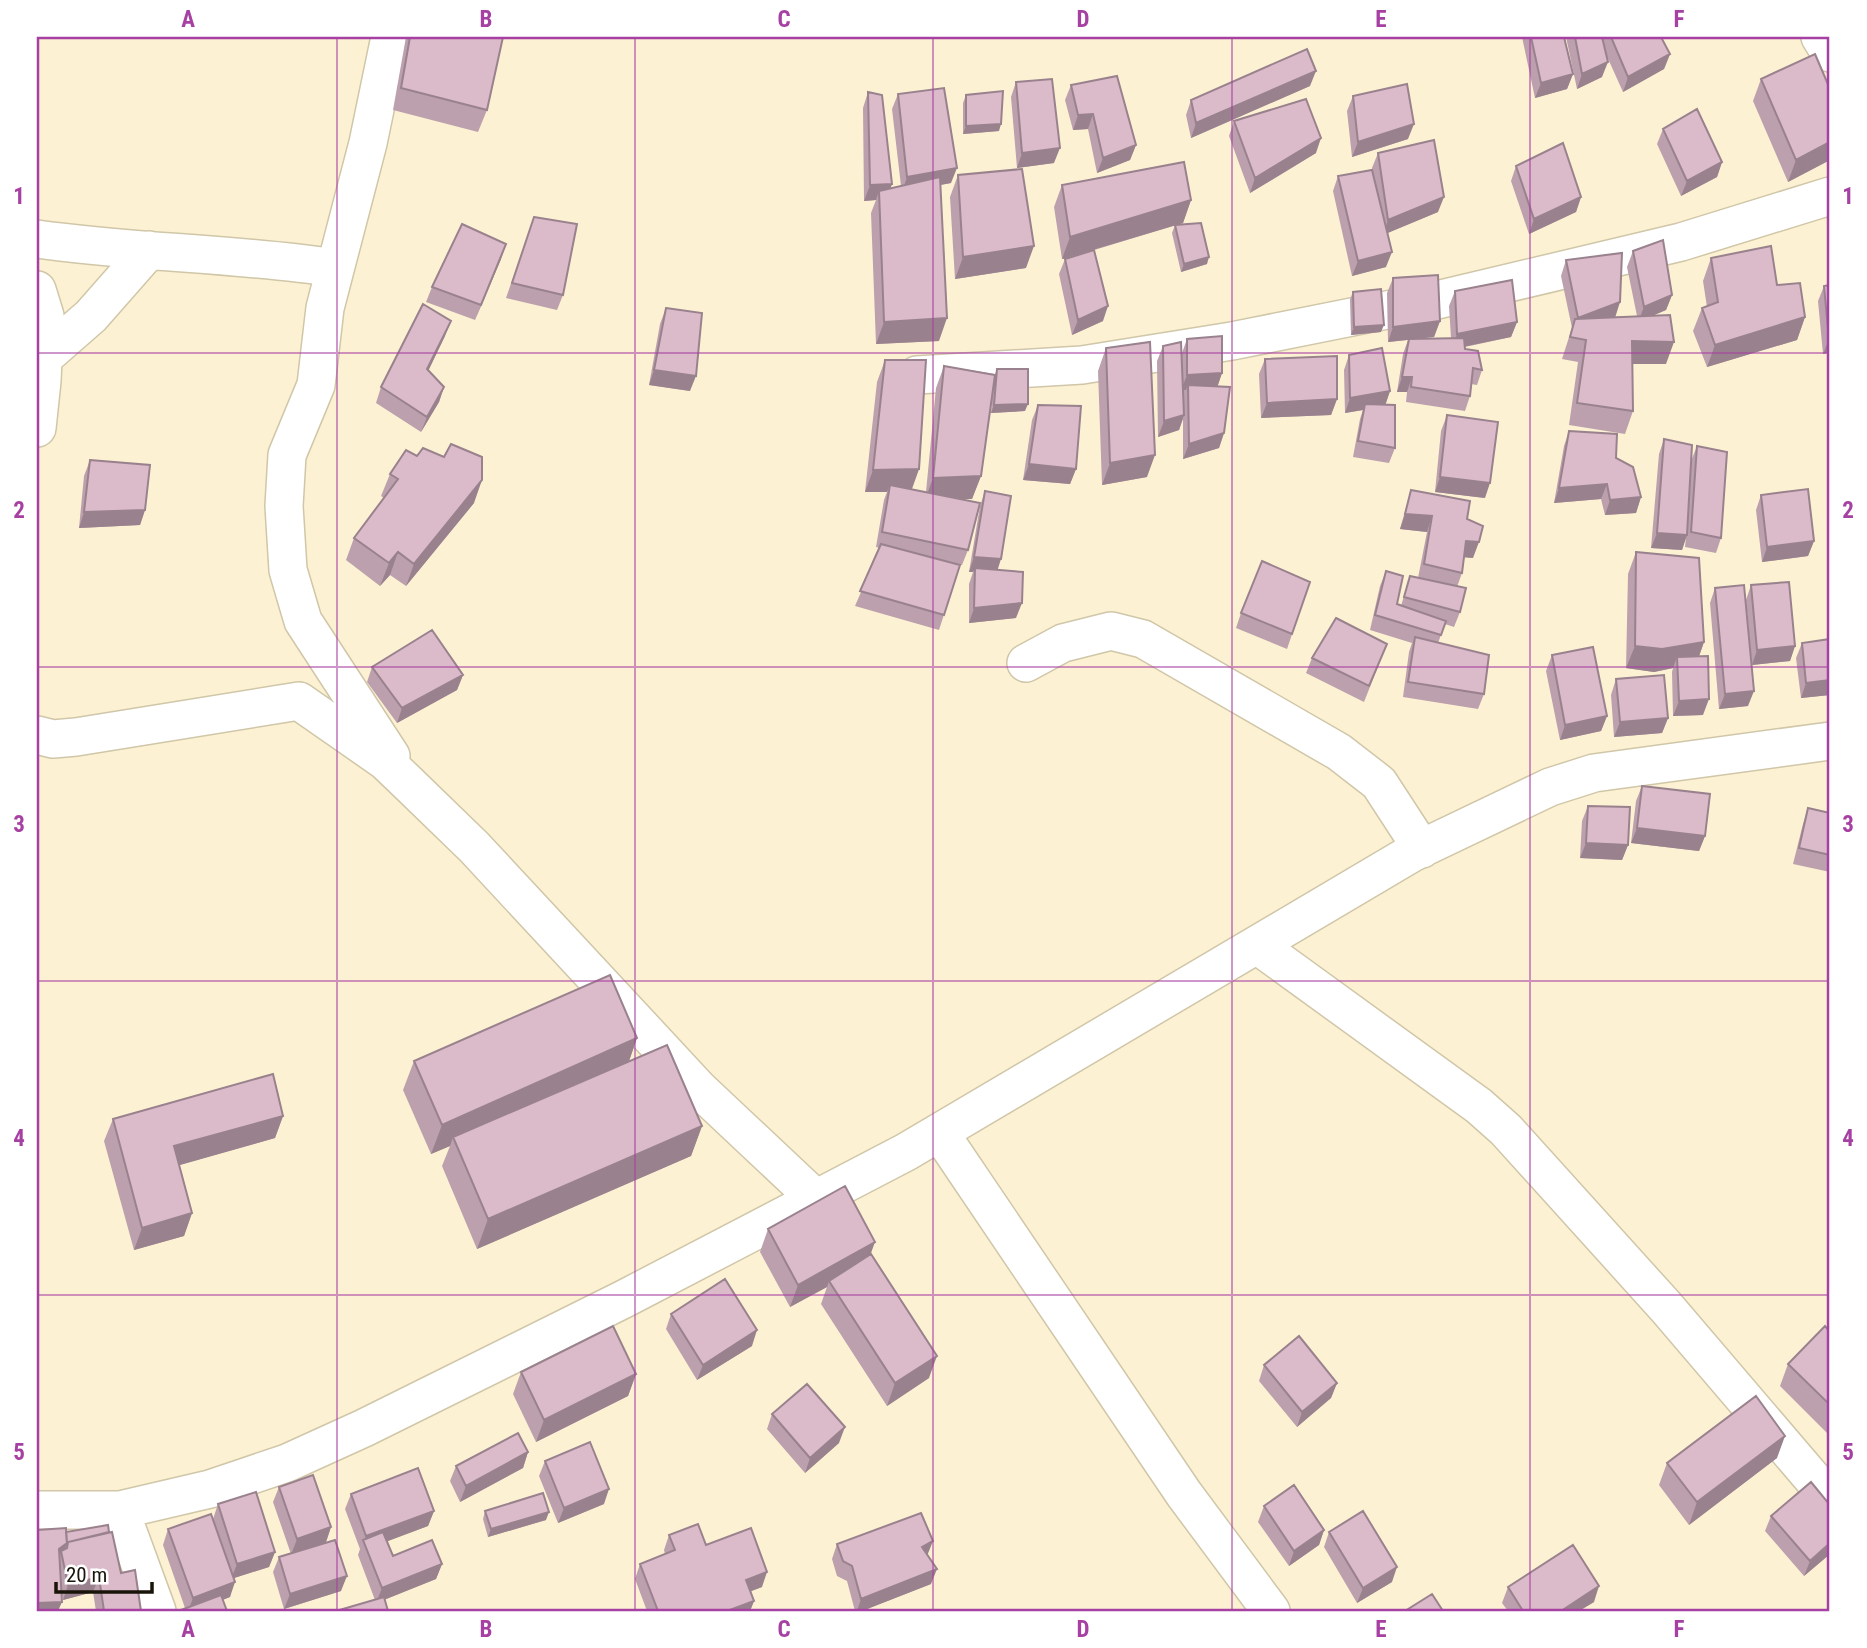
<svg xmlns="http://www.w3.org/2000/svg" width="1867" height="1648" viewBox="0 0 1867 1648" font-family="'Roboto Condensed',sans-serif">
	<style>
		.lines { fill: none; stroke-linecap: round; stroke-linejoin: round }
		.minor-casing { stroke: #d0c6a8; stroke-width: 40 }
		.minor { stroke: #fff; stroke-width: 37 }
		.wall { fill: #bca0ad }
		.shaded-wall { fill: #99828d }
		.building { fill: #dbbac9; stroke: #99828d; stroke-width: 2 }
		.grid { fill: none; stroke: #a740a3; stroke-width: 2; stroke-opacity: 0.55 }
		.neatline { fill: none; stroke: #a740a3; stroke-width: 2.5 }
		.grid-label { font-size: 23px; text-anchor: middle; font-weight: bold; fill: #a740a3 }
	</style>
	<rect width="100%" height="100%" fill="#fcf2d3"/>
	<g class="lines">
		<defs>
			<path id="minor" d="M390 37 368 143 325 308 316 385 287 455 284 506 288 570 303 621 391 756
				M1820 37 1830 53
				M37 239C136 253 236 253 335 268
				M37 290 45 316 42 381 37 428
				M43 358 91 316 149 250
				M917 375 1082 365 1232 341 1437 300 1681 242 1830 196
				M1026 663 1063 643 1111 631 1143 639 1339 752 1379 783 1422 849
				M37 735 53 739 76 737 299 701 385 761 409 784 474 847 699 1089 816 1199
				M1257 945 1479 1106 1506 1130 1666 1307 1830 1499
				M940 1133 1184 1494 1271 1611
				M37 1510H120L210 1489 287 1463 364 1428 624 1299 906 1152 1412 853 1550 787 1594 773 1830 741
				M120 1510 157 1611"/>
		</defs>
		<use href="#minor" class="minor-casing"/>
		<use href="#minor" class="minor"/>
	</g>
	<path class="wall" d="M406 37H503L487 110 478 132 393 110Z
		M1522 37H1564L1573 74 1567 89 1535 98Z
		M1566 37H1661L1670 54 1664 69 1623 92 1605 52 1602 77 1577 89Z
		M1761 79 1830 89V160L1788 182 1753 101Z
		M1016 82 1054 163 1017 168 1011 97Z
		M1071 85 1136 145 1130 160 1097 173 1088 129 1073 130 1065 100Z
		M1310 86 1191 138 1186 115 1191 100Z
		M868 92 892 184 890 188 901 186 892 109 898 94 951 183 940 185 939 341 876 344 871 213 876 200 864 201 863 108Z
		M966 95 999 131 963 134V103Z
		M1353 96 1408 139 1352 157 1347 111Z
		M1234 121 1316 153 1250 193 1229 136Z
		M1663 129 1722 162 1717 177 1681 196 1657 144Z
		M1378 153 1438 212 1387 233 1386 267 1352 276 1333 191 1338 176 1373 173 1372 168Z
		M1516 166 1581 197 1576 212 1529 234 1511 181Z
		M958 175 1026 268 955 279 950 197Z
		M1062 185 1191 200 1183 223 1068 258 1103 321 1072 335 1059 274 1065 259H1062L1054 207Z
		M534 217 563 295 557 310 506 298Z
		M1175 225 1207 264 1181 272 1172 233Z
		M1633 251 1672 295 1666 310 1654 315 1666 364H1632L1633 411 1625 434 1569 425 1578 362 1562 359 1572 328 1561 276 1566 260 1615 317 1637 316 1627 267Z
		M1711 258 1777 285 1805 317 1797 340 1707 367 1693 331 1702 308 1707 307 1703 281Z
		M501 259 475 320 426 302 432 287Z
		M1393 278 1440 321 1434 337 1419 338H1451L1449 306 1455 291 1517 322 1511 337 1465 347V349L1482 370 1477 385 1471 384 1470 396 1465 411 1406 402 1407 392H1397L1403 354 1408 340 1388 342 1387 293Z
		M1830 285V352L1823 354 1818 301 1824 286Z
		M1353 292 1381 332 1351 335 1350 299Z
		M666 308 690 391 649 385 660 324Z
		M445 336 428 370 444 387 439 402 421 432 376 403 381 387Z
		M1187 339 1222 373 1217 387 1224 433 1219 448 1183 459V419L1179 430 1158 437 1157 361 1163 346 1182 353Z
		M1106 348 1147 477 1102 485 1098 371Z
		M1349 355 1390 391 1385 405 1395 448 1389 463 1353 457 1360 419 1363 410 1345 413 1344 370Z
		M1265 359 1337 399 1331 415 1261 418 1259 374Z
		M885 360 919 469 912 489 926 492 936 388 944 366 995 374 997 369 1025 411 991 413 993 387 981 476 972 499H959L968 550 962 565H960L939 630 855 606 880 548 876 547 884 500 887 492H865L877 382Z
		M1038 405 1076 469 1070 484 1023 480 1032 420Z
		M1447 415 1485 498 1435 492 1441 431Z
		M1569 431 1616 458 1641 497 1636 513 1605 515 1601 499 1554 503 1564 446Z
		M1664 439 1691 461 1697 446 1721 538 1716 553 1685 547 1686 537 1682 550 1651 548 1659 454Z
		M90 460 145 510 140 525 79 528 84 476Z
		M390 474 474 503 406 586 390 575 380 586 346 560 354 538 384 498 381 496Z
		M1411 490 1467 519 1473 558 1464 557 1462 573 1457 587 1460 612 1454 627 1445 624 1438 643 1484 694 1478 709 1403 697 1409 652 1412 643 1370 630 1380 586 1386 571 1397 604 1401 606 1410 576 1418 578 1427 532 1400 529Z
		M985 491 997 570 1016 618 969 623V584L973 572H969L980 506Z
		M1761 495 1814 541 1808 556 1762 562 1756 510Z
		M1636 552 1704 642 1699 656 1703 715 1673 716 1672 672 1673 668 1654 672 1626 668 1628 574Z
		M1310 582 1287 649 1236 628 1241 613Z
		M1751 585 1795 646 1790 661 1752 665 1746 600Z
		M1715 588 1748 706 1719 709 1710 603Z
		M1830 639V695L1801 698 1796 658 1802 643Z
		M1387 644 1364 702 1306 673 1312 658Z
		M1552 655 1607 716 1601 731 1560 740 1546 671Z
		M372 667 463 675 457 690 397 723 367 682Z
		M1616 679 1668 718 1662 733 1614 737 1611 695Z
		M1642 786 1705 836 1699 851 1631 843 1636 801Z
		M1588 806 1628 845 1622 860 1580 858 1582 821Z
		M1808 808 1830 813V872L1793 864 1803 824Z
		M637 1038 629 1061 702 1126 691 1156 477 1249 442 1166 450 1146 431 1154 403 1090 414 1061Z
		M283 1116 275 1138 179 1165 192 1213 184 1236 134 1250 104 1141 113 1119Z
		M768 1229 871 1254 929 1378 887 1406 821 1304 827 1287 790 1307 760 1252Z
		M671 1314 752 1346 697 1380 666 1329Z
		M1830 1332V1436L1780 1386 1788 1364Z
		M1264 1365 1337 1383 1331 1398 1297 1427 1259 1381Z
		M521 1372 636 1374 628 1396 536 1442 513 1394Z
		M772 1414 839 1443 805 1473 767 1429Z
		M528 1452 523 1468 460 1502 450 1481 456 1466Z
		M1777 1458 1689 1525 1659 1485 1667 1463Z
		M545 1461 604 1504 558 1523 539 1476Z
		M279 1487 331 1527 326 1542 341 1591 284 1609 273 1572 279 1557 291 1554 273 1502Z
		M351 1494 434 1511 428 1526 387 1541 393 1556 442 1564 436 1579 384 1600H375L358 1555 360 1549 345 1509Z
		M218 1504 275 1552 269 1567 234 1578 230 1597 223 1600 227 1611H180L181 1610 185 1608 163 1545 168 1529 213 1519Z
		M1264 1506 1324 1530 1319 1545 1289 1566 1258 1522Z
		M485 1511 546 1520 488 1537 483 1519Z
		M1771 1516 1830 1554 1804 1576 1765 1531Z
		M66 1532H109L121 1573 141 1611H96L93 1592 63 1600 62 1595 37 1611Z
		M1329 1532 1392 1582 1357 1603 1324 1547Z
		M669 1535 706 1545 762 1587 751 1591 754 1601 750 1611H647L635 1579 640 1564 665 1554 664 1550Z
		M837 1544 927 1555 931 1584 862 1611H855L847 1581 837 1576 832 1559Z
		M1508 1587 1594 1602 1579 1611H1508L1502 1603Z"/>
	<path class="shaded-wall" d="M1670 54 1664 69 1623 92 1628 77Z
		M1608 62 1602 77 1577 89 1582 74Z
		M1316 71 1310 86 1191 138 1196 123Z
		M1573 74 1567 89 1535 98 1541 83Z
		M1093 114 1088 129 1073 130 1078 115Z
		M1001 124 999 131 963 134 966 126Z
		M1414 124 1408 139 1352 157 1358 142Z
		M1321 138 1316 153 1250 193 1255 178Z
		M1830 142V160L1788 182 1796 160Z
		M1136 145 1130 160 1097 173 1103 158Z
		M1060 148 1054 163 1017 168 1022 153Z
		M1722 162 1717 177 1681 196 1687 181Z
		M957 168 951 183 902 192 907 177Z
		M892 184 887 199 879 191 876 200 864 201 870 185Z
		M1444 197 1438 212 1383 235 1388 220Z
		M1581 197 1576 212 1529 234 1534 219Z
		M1191 200 1183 223 1062 259 1070 237Z
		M506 244 501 259 475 320 481 305Z
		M1034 246 1026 268 955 279 963 257Z
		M1392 252 1386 267 1352 276 1358 261Z
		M1209 257 1207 264 1181 272 1184 264Z
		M1672 295 1666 310 1638 322 1644 307Z
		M1620 302 1615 318 1573 333 1578 318Z
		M1108 306 1103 321 1072 335 1078 320Z
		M1805 317 1797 340 1707 367 1715 345Z
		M947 318 939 341 876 344 884 322Z
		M451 321 445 336 422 384 427 369Z
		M1440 321 1434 337 1388 342 1393 327Z
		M1517 322 1511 337 1452 349 1457 334Z
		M1384 325 1381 332 1351 335 1354 327Z
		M1830 338V352L1823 354 1829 339Z
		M1632 341 1674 342 1666 364H1624Z
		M654 370 696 376 690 391 649 385Z
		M1222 373 1217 388 1188 385 1186 390H1181L1187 375Z
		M1402 377H1412L1407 392H1397Z
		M444 387 439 402 421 432 427 417Z
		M1390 391 1385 406 1365 404 1363 410 1345 413 1350 398Z
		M1337 399 1331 415 1261 418 1267 403Z
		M1028 404 1025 411 991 413 994 405Z
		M1184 415 1179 430 1158 437 1164 421Z
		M1224 433 1219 448 1183 459 1189 444Z
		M1155 455 1147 477 1102 485 1110 463Z
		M1029 464 1076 469 1070 484 1023 480Z
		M919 469 911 491 890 485 887 492H865L873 470Z
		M981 476 972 499 925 500 933 478Z
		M1440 477 1490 483 1485 498 1435 492Z
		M482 480 474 503 406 586 414 564Z
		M1607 484 1601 499 1554 503 1559 488Z
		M1641 497 1636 513 1605 515 1610 500Z
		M145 510 140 525 79 528 84 512Z
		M1405 514 1432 516 1427 532 1400 529Z
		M1657 533 1687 535 1682 550 1651 548Z
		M1466 541 1479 542 1473 558 1461 557Z
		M1814 541 1808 556 1762 562 1767 547Z
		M398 552 390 575 380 586 389 563Z
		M974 557 1001 559 996 575 975 568 973 572H969Z
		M1022 603 1016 618 969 623 974 608Z
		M1704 642 1696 665 1677 657 1673 668 1654 672 1626 668 1635 646Z
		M1795 646 1790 661 1752 665 1757 650Z
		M463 675 457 690 397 723 402 708Z
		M1830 680V695L1801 698 1806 683Z
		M1754 691 1748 706 1719 709 1725 694Z
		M1709 699 1703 715 1673 716 1679 701Z
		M1607 716 1601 731 1560 740 1565 725Z
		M1668 718 1662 733 1614 737 1620 722Z
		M1637 828 1705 836 1699 851 1631 843Z
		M1586 843 1628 845 1622 860 1580 858Z
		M637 1038 627 1067 453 1137 450 1146 431 1154 442 1125Z
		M283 1116 275 1138 166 1169 174 1146Z
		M702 1126 691 1156 477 1249 488 1219Z
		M192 1213 184 1236 134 1250 142 1228Z
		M875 1242 867 1264 829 1281 827 1287 790 1307 798 1285Z
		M757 1330 752 1346 697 1380 703 1365Z
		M937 1356 929 1378 887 1406 895 1383Z
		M636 1374 628 1396 536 1442 544 1420Z
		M1337 1383 1331 1398 1297 1427 1302 1412Z
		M845 1427 839 1443 805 1473 810 1458Z
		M1785 1436 1777 1458 1689 1525 1697 1502Z
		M528 1452 523 1468 460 1502 466 1486Z
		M609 1489 604 1504 558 1523 564 1508Z
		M434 1511 428 1526 367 1549 364 1542 366 1536Z
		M549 1512 546 1520 488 1537 491 1529Z
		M331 1527 326 1542 291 1555 297 1539Z
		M1324 1530 1319 1545 1289 1566 1294 1551Z
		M933 1541 927 1556 922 1547Z
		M67 1543 62 1557 61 1551 57 1562 59 1549Z
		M1830 1543V1554L1804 1576 1810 1561Z
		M275 1552 269 1567 231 1579 237 1564Z
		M442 1564 436 1579 376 1603 382 1588Z
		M1397 1567 1392 1582 1357 1603 1363 1588Z
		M937 1569 931 1584 862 1611H857L861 1599Z
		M767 1572 762 1587 741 1595 746 1580Z
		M347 1576 341 1591 284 1609 290 1594Z
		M99 1577 93 1592 63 1600 68 1585Z
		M235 1582 230 1597 192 1611H188L193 1598Z
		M1599 1586 1594 1602 1579 1611H1561Z
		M754 1601 750 1611H727Z
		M62 1602 58 1611H37V1603Z"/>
	<path class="building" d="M410 37H503L487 110 401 88Z
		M1531 37H1564L1573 74 1541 83Z
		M1575 37H1602L1608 62 1582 74Z
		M1611 37H1661L1670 54 1628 77Z
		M1307 49 1316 71 1196 123 1191 100Z
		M1815 54 1830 89V142L1796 160 1761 79Z
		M1117 76 1136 145 1103 158 1093 114 1078 115 1071 85Z
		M1052 79 1060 148 1022 153 1016 82Z
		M1407 84 1414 124 1358 142 1353 96Z
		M944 88 957 168 907 177 898 94Z
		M1003 91 1001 124 966 126V95Z
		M868 92 882 95 892 184 870 185Z
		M1306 99 1321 138 1255 178 1234 121Z
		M1697 109 1722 162 1687 181 1663 129Z
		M1434 140 1444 197 1388 220 1378 153Z
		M1563 143 1581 197 1534 219 1516 166Z
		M1184 162 1191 200 1070 237 1062 185Z
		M1022 169 1034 246 963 257 958 175Z
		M1372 170 1392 252 1358 261 1338 176Z
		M940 177 947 318 884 322 879 191Z
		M534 217 577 224 563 295 512 283Z
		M1201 223 1209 257 1184 264 1175 225Z
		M462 224 506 244 481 305 432 287Z
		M1663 240 1672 295 1644 307 1633 251Z
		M1771 246 1777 285 1800 283 1805 317 1715 345 1702 308 1718 302 1711 258Z
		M1094 250 1108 306 1078 320 1065 259Z
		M1622 253 1620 302 1578 318 1566 260Z
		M1438 275 1440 321 1393 327V278Z
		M1512 280 1517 322 1457 334 1455 291Z
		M1830 285V338L1829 339 1824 286Z
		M1381 289 1384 325 1354 327 1353 292Z
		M423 304 451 321 427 369 444 387 427 417 381 387Z
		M666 308 702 313 696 376 654 370Z
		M1670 315 1674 342 1632 341 1633 411 1577 403 1586 340 1570 337 1575 319Z
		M1222 336V373L1187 375V339Z
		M1464 338 1465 349 1478 351 1482 370 1473 368 1470 396 1411 387 1412 377H1402L1409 339Z
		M1150 342 1155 455 1110 463 1106 348Z
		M1181 342 1184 415 1164 421 1163 346Z
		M1382 348 1390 391 1350 398 1349 355Z
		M1337 356V399L1267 403 1265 359Z
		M885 360H926L919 469 873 470Z
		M944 366 995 375 981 476 933 478Z
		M997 369H1028V404L994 405Z
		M1188 385 1230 387 1224 433 1189 444Z
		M1365 404 1395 405V448L1358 441Z
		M1038 405 1081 406 1076 469 1029 464Z
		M1447 415 1498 422 1490 483 1440 477Z
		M1569 431 1617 434 1616 458 1633 467 1641 497 1610 500 1607 484 1559 488Z
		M1664 439 1692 445 1687 535 1657 533Z
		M451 444 482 457V480L414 564 398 552 389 563 354 538 398 479 390 474 406 450 417 456 423 448 444 457Z
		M1697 446 1727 452 1721 538 1691 532Z
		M90 460 150 465 145 510 84 512Z
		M890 485 980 503 968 550 882 532Z
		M1808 489 1814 541 1767 547 1761 495Z
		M1411 490 1470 501 1467 519 1483 526 1479 542 1466 541 1462 573 1424 564 1432 516 1405 514Z
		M985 491 1011 496 1001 559 974 557Z
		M881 544 960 565 944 615 860 591Z
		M1636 552 1699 558 1704 642 1662 649 1635 646Z
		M1262 561 1310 582 1292 634 1241 613Z
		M975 568 1023 572 1022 603 974 608Z
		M1386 571 1403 576 1397 604 1446 621 1441 635 1375 615Z
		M1410 576 1466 588 1460 612 1404 597Z
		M1789 582 1795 646 1757 650 1751 585Z
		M1744 585 1754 691 1725 694 1715 588Z
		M1336 618 1387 644 1369 686 1312 658Z
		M432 630 463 675 402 708 372 667Z
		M1415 637 1489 655 1484 694 1408 682Z
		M1830 639V680L1806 683 1802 643Z
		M1593 647 1607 716 1565 725 1552 655Z
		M1708 656 1709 699 1679 701 1677 657Z
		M1664 675 1668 718 1620 722 1616 679Z
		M1642 786 1710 794 1705 836 1637 828Z
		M1588 806 1630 807 1628 845 1586 843Z
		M1808 808 1830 813V855L1799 848Z
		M610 975 637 1038 442 1125 414 1061Z
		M667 1045 702 1126 488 1219 453 1137Z
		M273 1074 283 1116 174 1146 192 1213 142 1228 113 1119Z
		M845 1186 875 1242 798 1285 768 1229Z
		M871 1254 937 1356 895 1383 829 1281Z
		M725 1279 757 1330 703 1365 671 1314Z
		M613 1326 636 1374 544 1420 521 1372Z
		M1825 1326 1830 1332V1405L1788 1364Z
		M1299 1336 1337 1383 1302 1412 1264 1365Z
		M807 1384 845 1427 810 1458 772 1414Z
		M1756 1396 1785 1436 1697 1502 1667 1463Z
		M518 1433 528 1452 466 1486 456 1466Z
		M590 1442 609 1489 564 1508 545 1461Z
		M418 1468 434 1511 366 1536 351 1494Z
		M313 1475 331 1527 297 1539 279 1487Z
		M1811 1482 1830 1505V1543L1810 1561 1771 1516Z
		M1294 1485 1324 1530 1294 1551 1264 1506Z
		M256 1492 275 1552 237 1564 218 1504Z
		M543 1493 549 1512 491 1529 485 1511Z
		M1363 1511 1397 1567 1363 1588 1329 1532Z
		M921 1513 933 1541 922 1547 937 1569 861 1599 852 1566 843 1561 837 1544Z
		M211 1514 235 1582 193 1598 168 1529Z
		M698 1524 706 1545 751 1528 767 1572 746 1580 754 1601 727 1611H658L640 1564 675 1550 669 1535Z
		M108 1525 109 1532 68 1542 67 1544 66 1532Z
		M66 1528 67 1543 59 1549 62 1602 37 1603V1530Z
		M112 1532 121 1573 135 1570 141 1611H104L99 1577 68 1585 61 1551 67 1548 68 1542Z
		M383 1532 393 1556 432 1540 442 1564 382 1588 363 1540Z
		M335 1540 347 1576 290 1594 279 1557Z
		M1573 1545 1599 1586 1561 1611H1523L1508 1587Z
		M1432 1594 1443 1611H1405Z
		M221 1595 227 1611H181V1610Z
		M384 1597 388 1611H336Z"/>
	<path class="grid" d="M337 37V1611M635 37V1611M933 37V1611M1232 37V1611M1530 37V1611M37 353H1830M37 667H1830M37 981H1830M37 1295H1830"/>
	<rect width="1867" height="1648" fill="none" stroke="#ffffff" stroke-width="77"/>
	<path d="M56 1582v10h96v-10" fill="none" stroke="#181409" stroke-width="3.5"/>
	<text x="66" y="1582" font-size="21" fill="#181409" stroke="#ffffff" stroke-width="5" paint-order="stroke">20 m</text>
	<rect x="38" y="38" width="1790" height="1572" class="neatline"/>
	<g class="grid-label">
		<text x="188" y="27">A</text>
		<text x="486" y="27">B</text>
		<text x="784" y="27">C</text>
		<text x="1083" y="27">D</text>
		<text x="1381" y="27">E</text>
		<text x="1679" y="27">F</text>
		<text x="19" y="204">1</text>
		<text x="1848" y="204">1</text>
		<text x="19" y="518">2</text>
		<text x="1848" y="518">2</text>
		<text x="19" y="832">3</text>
		<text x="1848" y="832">3</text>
		<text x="19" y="1146">4</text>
		<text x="1848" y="1146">4</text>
		<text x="19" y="1460">5</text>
		<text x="1848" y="1460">5</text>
		<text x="188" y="1637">A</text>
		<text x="486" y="1637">B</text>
		<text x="784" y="1637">C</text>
		<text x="1083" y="1637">D</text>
		<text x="1381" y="1637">E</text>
		<text x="1679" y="1637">F</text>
	</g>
</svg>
